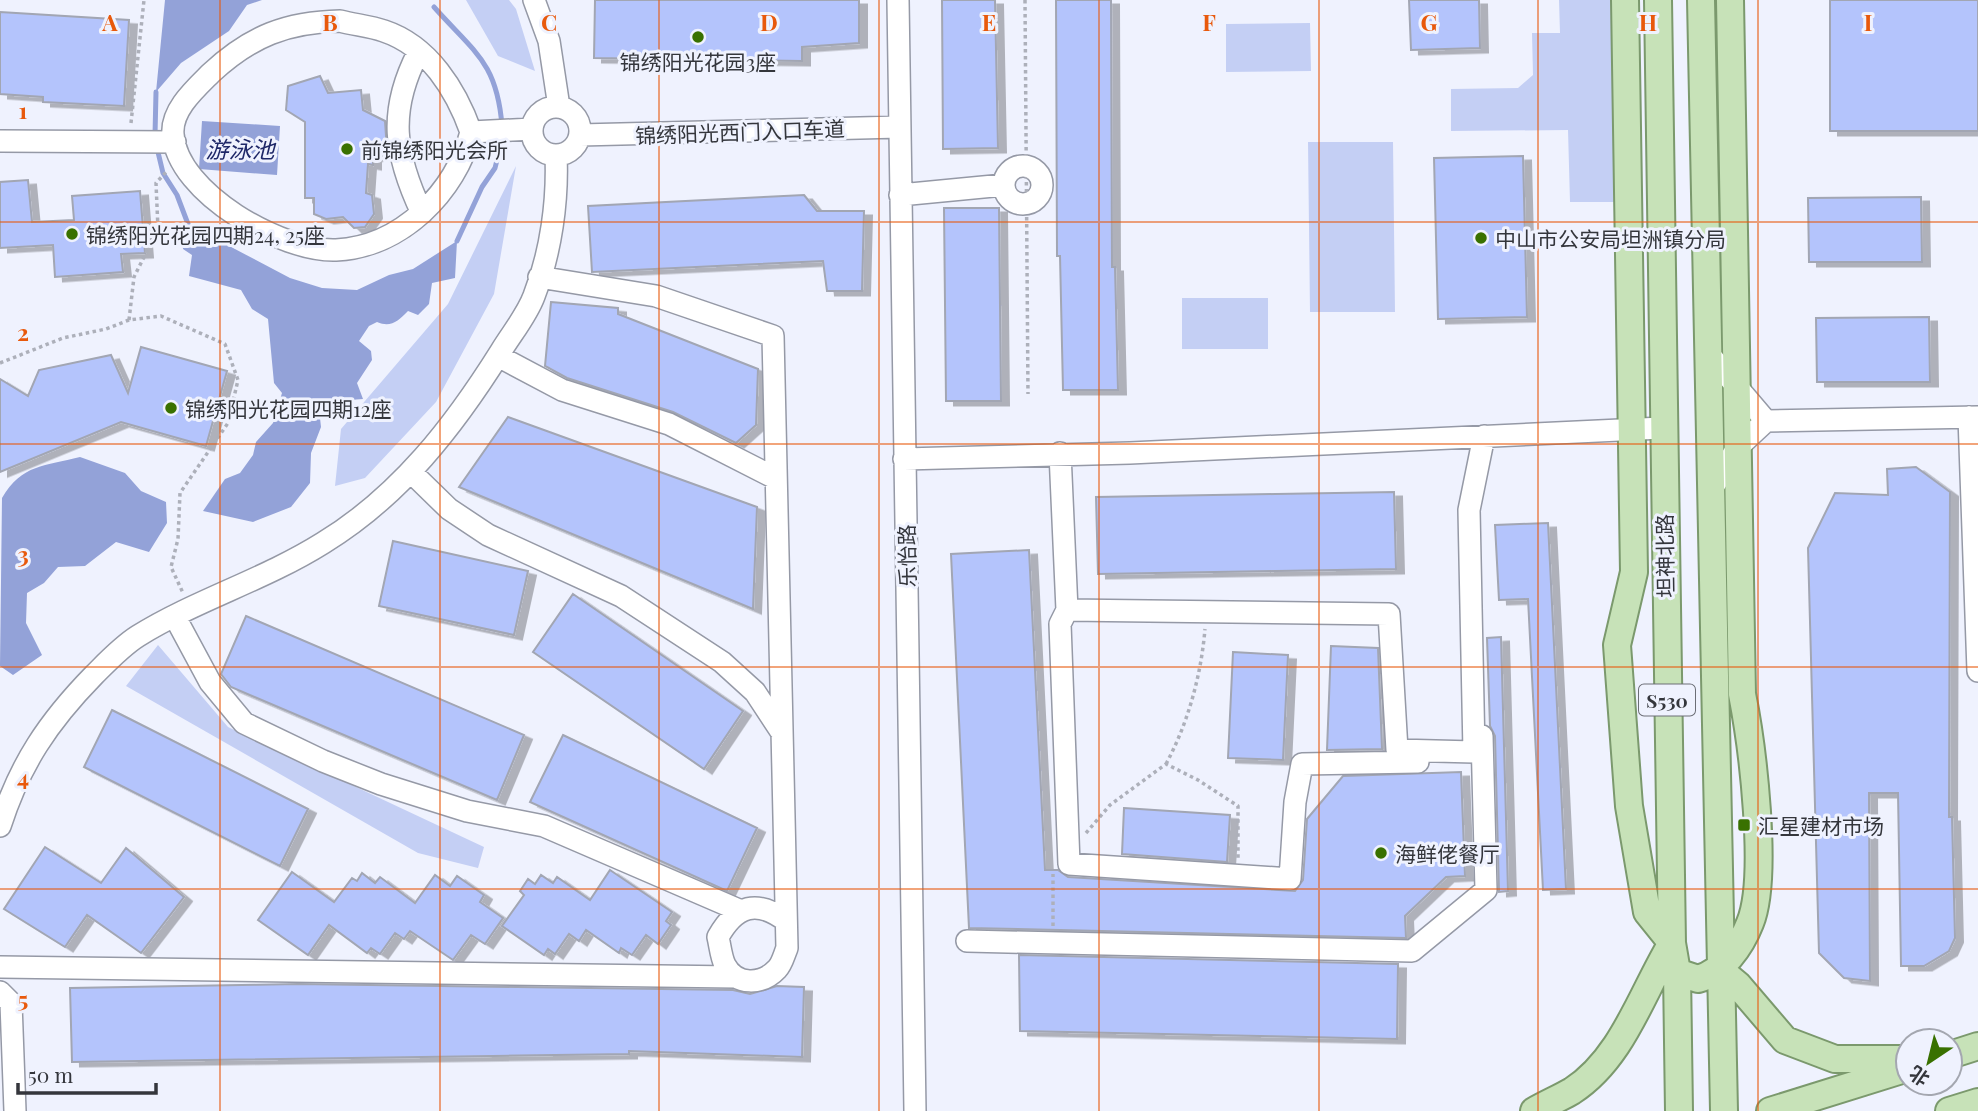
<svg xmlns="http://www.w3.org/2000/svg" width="1978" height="1111" viewBox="0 0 1978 1111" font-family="'Playfair Display','Noto Sans SC',serif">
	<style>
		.green { fill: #c4cff4 }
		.water { fill: #93a2d8 }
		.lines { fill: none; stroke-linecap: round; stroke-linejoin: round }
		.stream { stroke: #93a2d8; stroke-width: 5 }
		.building { fill: #b4c4fc; stroke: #a2a6b3; stroke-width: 2; filter: url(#shadow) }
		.minor-casing { stroke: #9599a6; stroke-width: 24 }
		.major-casing { stroke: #7b996d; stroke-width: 30 }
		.path { stroke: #adb0ba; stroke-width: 3.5; stroke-dasharray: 3.5 3.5; stroke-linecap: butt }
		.minor { stroke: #fff; stroke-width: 21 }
		.major { stroke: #c7e2b8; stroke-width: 26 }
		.grid { fill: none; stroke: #e8590c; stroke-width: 2; stroke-opacity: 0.55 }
		.poi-dot { fill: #397100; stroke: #eff2fe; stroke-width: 2.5 }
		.labels { text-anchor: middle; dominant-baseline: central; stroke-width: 6; stroke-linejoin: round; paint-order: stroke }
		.shield { fill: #eff2fe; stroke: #6c6e76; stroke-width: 2 }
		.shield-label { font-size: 19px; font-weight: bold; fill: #34363c }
		.poi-label { font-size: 21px; fill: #34363c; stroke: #eff2fe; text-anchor: start }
		.street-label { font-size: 21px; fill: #34363c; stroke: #eff2fe }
		.water-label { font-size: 23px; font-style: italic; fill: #1f2868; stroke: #eff2fe }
		.grid-label { font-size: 23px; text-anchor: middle; font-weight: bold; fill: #e8590c; stroke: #eff2fe; stroke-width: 6; stroke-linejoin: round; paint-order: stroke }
	</style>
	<defs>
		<filter id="shadow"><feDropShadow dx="8" dy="4.5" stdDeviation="0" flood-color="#0004"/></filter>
	</defs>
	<rect width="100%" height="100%" fill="#eff2fe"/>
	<path class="green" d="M466 0H509L516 9 535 71 498 56Z
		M1559 0H1614L1618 202H1570L1568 130 1451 131V89L1518 88 1533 75 1532 33H1560Z
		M1310 23 1311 71 1226 72V24Z
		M1308 142H1393L1395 312H1310Z
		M516 166 494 294 436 402 365 478 335 486 341 429 448 304Z
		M1182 298H1268V349H1182Z
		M158 645 228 727 484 847 478 868 418 853 126 686Z"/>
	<path class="water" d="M165 0H262L247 5 229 31 181 63 156 92Z
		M202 121 280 126 277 175 199 169Z
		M197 229 290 278 322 288 357 290 389 275 413 269 457 241 455 278 432 283 429 304 418 315 408 311C398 321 391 328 377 322L369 326 359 341 371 351 372 360 357 383 363 399C344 400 333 405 320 418L321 427 311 453 310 483 291 507 253 522 203 511 225 479 240 473 253 455 256 442 273 423 282 393 274 383 268 319 252 309 241 290 189 276 192 255 183 249 182 237Z
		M80 457 125 473 141 491 166 502 167 523 149 552 116 542 85 566 58 567 44 583 27 593 26 623 42 655 13 675 0 666 2 498C22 464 45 466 80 457Z"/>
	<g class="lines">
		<path class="stream" d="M434 7C474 52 497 62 502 126
			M155 135 156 92
			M157 148 163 173 177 195 191 232
			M457 241 482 187 495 168 503 136"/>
	</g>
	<path class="building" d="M595 0H859V43L802 47V61L594 58Z
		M942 0H995L998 148 943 149Z
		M1056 0H1111L1112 267H1115L1118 390H1063L1060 256H1057Z
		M1409 0H1479L1480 48 1411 50Z
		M1830 0H1978V131H1830Z
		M0 12 129 20 124 106 43 102V97L0 94Z
		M320 76 328 93 361 90 363 110 385 121 387 151 373 157V165L368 164 366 193 372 195 374 214 365 227 354 228 343 217 326 219 314 214V198H305V122L286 110 288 86Z
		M1523 156 1527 317 1438 319 1434 158Z
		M28 180 32 222 74 220 72 196 140 191 145 253 121 254 123 272 55 277 53 245 0 248V182Z
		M804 195 817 211H864L862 291H827L823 261 592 272 588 206Z
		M1921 197 1922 262H1809L1808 198Z
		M944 208H999L1001 401H946Z
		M551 302 618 308V314L758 369 756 425 736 443 673 412 567 378 545 366Z
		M1929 317 1930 382H1817L1816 318Z
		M141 347 227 371 206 446 121 422 0 472V379L28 396 39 370 111 355 128 393Z
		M508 417 757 507 753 609 459 487Z
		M1916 467 1950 492 1949 817H1952L1955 938 1949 951 1924 966H1901L1898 793H1869L1870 981 1844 978 1819 953 1808 548 1835 493 1888 495 1887 469Z
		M1394 492 1396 569 1098 574 1096 497Z
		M1548 523 1566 889 1543 890 1528 599 1499 600 1495 525Z
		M393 541 528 571 514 635 379 606Z
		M1029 550 1045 870H1058L1068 877 1295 891 1303 880 1307 819 1343 776 1461 772 1465 876 1446 877 1405 916 1406 938 969 928 951 554Z
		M573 594 743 711 704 769 533 652Z
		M246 616 524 735 497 800 231 687 221 674Z
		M1501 637 1508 891 1499 892 1495 736 1490 726 1487 638Z
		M1331 646 1378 648 1382 749 1327 750Z
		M1233 652 1288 655 1283 760 1228 758Z
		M112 710 308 809 280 866 84 767Z
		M563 735 757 828 727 891 530 802Z
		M1124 808 1230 815 1227 862 1122 854Z
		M45 847 101 883 126 848 184 897 141 953 87 915 65 947 4 909Z
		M610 870 672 912 666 921 671 925 658 944 646 935 632 955 621 948 619 953 586 930 579 941 569 934 555 954 548 949 544 955 502 926 524 895 520 891 528 879 535 884 541 875 553 883 557 877 590 900Z
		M292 872 334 902 352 878 357 881 362 873 375 883 380 877 415 903 435 875 450 886 457 876 484 895 480 902 503 918 485 944 471 935 453 960 410 931 404 939 395 933 380 954 371 948 367 953 329 925 308 955 258 920Z
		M1019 955 1398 964 1397 1039 1020 1031Z
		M298 984 733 990 750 994 777 986 804 987 802 1057 629 1051V1054L72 1062 70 988Z"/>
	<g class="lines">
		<defs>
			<path id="minor" d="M534 0 549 41 559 107
				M898 0 915 1111
				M340 21C355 25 370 26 384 31 429 46 456 90 471 132 456 192 401 247 336 250 283 252 177 194 173 134 171 110 195 89 211 73 251 36 287 22 340 21Z
				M418 53C388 111 394 154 422 213
				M532 131a24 24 0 1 1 48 0a24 24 0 1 1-48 0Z
				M471 132 532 129
				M580 135 899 127
				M0 141 175 142
				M1004 185a19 19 0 1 1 38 0a19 19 0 1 1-38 0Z
				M900 195 1004 185
				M539 277 656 296 773 336 787 948C784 955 782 964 777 969 762 985 736 986 725 965 721 957 720 945 718 937 736 905 757 899 786 921
				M1709 354 1766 421
				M498 356 562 390 669 424 775 478
				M1969 417 1978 671
				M1060 453 1067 610 1389 614 1397 750 1474 752 1469 510 1484 436
				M904 459 1130 453 1662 428
				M411 472 449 509 488 535 621 596 722 662 755 692 780 730
				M1712 489 1737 448 1766 421 1978 417
				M1067 610 1060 624 1069 864 1290 879 1295 802 1302 764 1418 762
				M175 617 210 682 244 723 323 761 381 784 467 811 544 826 741 911
				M0 826C20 764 48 722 94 675 107 662 122 646 138 636 196 600 264 580 323 543 400 496 454 426 501 351 512 333 527 315 534 296 551 252 558 201 556 155
				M967 941 1412 951 1486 890 1482 736
				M0 967 735 977
				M0 992 11 1003 15 1111"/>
			<path id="major" d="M1658 0 1672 943 1677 972 1679 1111
				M1701 0 1724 1111
				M1720 970 1738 985 1785 1040 1835 1059H1908
				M1677 972 1698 979C1723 972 1741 946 1750 923 1769 877 1752 744 1742 694L1730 0
				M1950 1055 1978 1046
				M1534 1111C1546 1104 1560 1098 1572 1091 1623 1058 1642 992 1672 943L1647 912 1629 806 1617 645 1634 572 1625 0
				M1770 1111 1908 1068
				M1949 1111 1978 1102"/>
		</defs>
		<use href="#minor" class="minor-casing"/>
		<use href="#major" class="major-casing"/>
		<path class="path" d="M1025 0 1028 394
			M131 123 144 0
			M129 320 134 277 158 229 156 183 167 171
			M0 363 63 338 106 329 129 320 161 316 225 344 238 380 228 423 180 493 178 539 171 567 183 593
			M1166 764C1188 723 1201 676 1205 629
			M1086 833 1110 805 1166 764 1198 780 1238 806V858
			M1053 926V874"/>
		<use href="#minor" class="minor"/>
		<use href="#major" class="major"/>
	</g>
	<path class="grid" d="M220 0V1111M440 0V1111M659 0V1111M879 0V1111M1099 0V1111M1319 0V1111M1538 0V1111M1758 0V1111M0 222H1978M0 444H1978M0 667H1978M0 889H1978"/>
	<g class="poi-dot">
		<circle cx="698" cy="37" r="7"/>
		<circle cx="347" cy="149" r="7"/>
		<circle cx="72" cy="234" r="7"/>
		<circle cx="1481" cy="238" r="7"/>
		<circle cx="171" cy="408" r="7"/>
		<rect x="1737" y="818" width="14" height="14" rx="3.5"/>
		<circle cx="1381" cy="853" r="7"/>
	</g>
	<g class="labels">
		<rect class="shield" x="1639" y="684.5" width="56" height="31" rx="5"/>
		<g class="shield-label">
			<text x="1667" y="700">S530</text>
		</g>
		<g class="poi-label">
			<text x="698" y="61" text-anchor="middle">锦绣阳光花园3座</text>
			<text x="361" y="149">前锦绣阳光会所</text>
			<text x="86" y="234">锦绣阳光花园四期24, 25座</text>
			<text x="1495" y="238">中山市公安局坦洲镇分局</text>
			<text x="185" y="408">锦绣阳光花园四期12座</text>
			<text x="1758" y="825">汇星建材市场</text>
			<text x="1395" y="853">海鲜佬餐厅</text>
		</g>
		<g class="street-label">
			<text transform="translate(740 131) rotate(-2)">锦绣阳光西门入口车道</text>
			<text transform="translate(906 556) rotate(-91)">乐怡路</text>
			<text transform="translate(1664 556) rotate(-91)">坦神北路</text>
		</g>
		<g class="water-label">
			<text x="240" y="148">游泳池</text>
		</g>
	</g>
	<g class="grid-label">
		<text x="110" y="31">A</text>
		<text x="330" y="31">B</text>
		<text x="549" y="31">C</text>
		<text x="769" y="31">D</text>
		<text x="989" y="31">E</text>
		<text x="1209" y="31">F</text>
		<text x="1429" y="31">G</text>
		<text x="1648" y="31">H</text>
		<text x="1868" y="31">I</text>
		<text x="23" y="119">1</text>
		<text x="23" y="341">2</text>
		<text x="23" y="563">3</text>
		<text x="23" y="786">4</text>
		<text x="23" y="1008">5</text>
	</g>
	<g transform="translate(1929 1062) rotate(215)"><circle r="33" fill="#eff2fe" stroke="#a4a7b0" stroke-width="2"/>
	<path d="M0-5L12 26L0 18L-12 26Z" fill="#397100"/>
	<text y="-10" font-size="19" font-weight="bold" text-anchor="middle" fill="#34363c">北</text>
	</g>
	<path d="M18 1083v10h138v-10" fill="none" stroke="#34363c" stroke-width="3.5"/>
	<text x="28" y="1083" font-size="21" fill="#34363c" stroke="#eff2fe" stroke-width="5" paint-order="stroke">50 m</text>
</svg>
